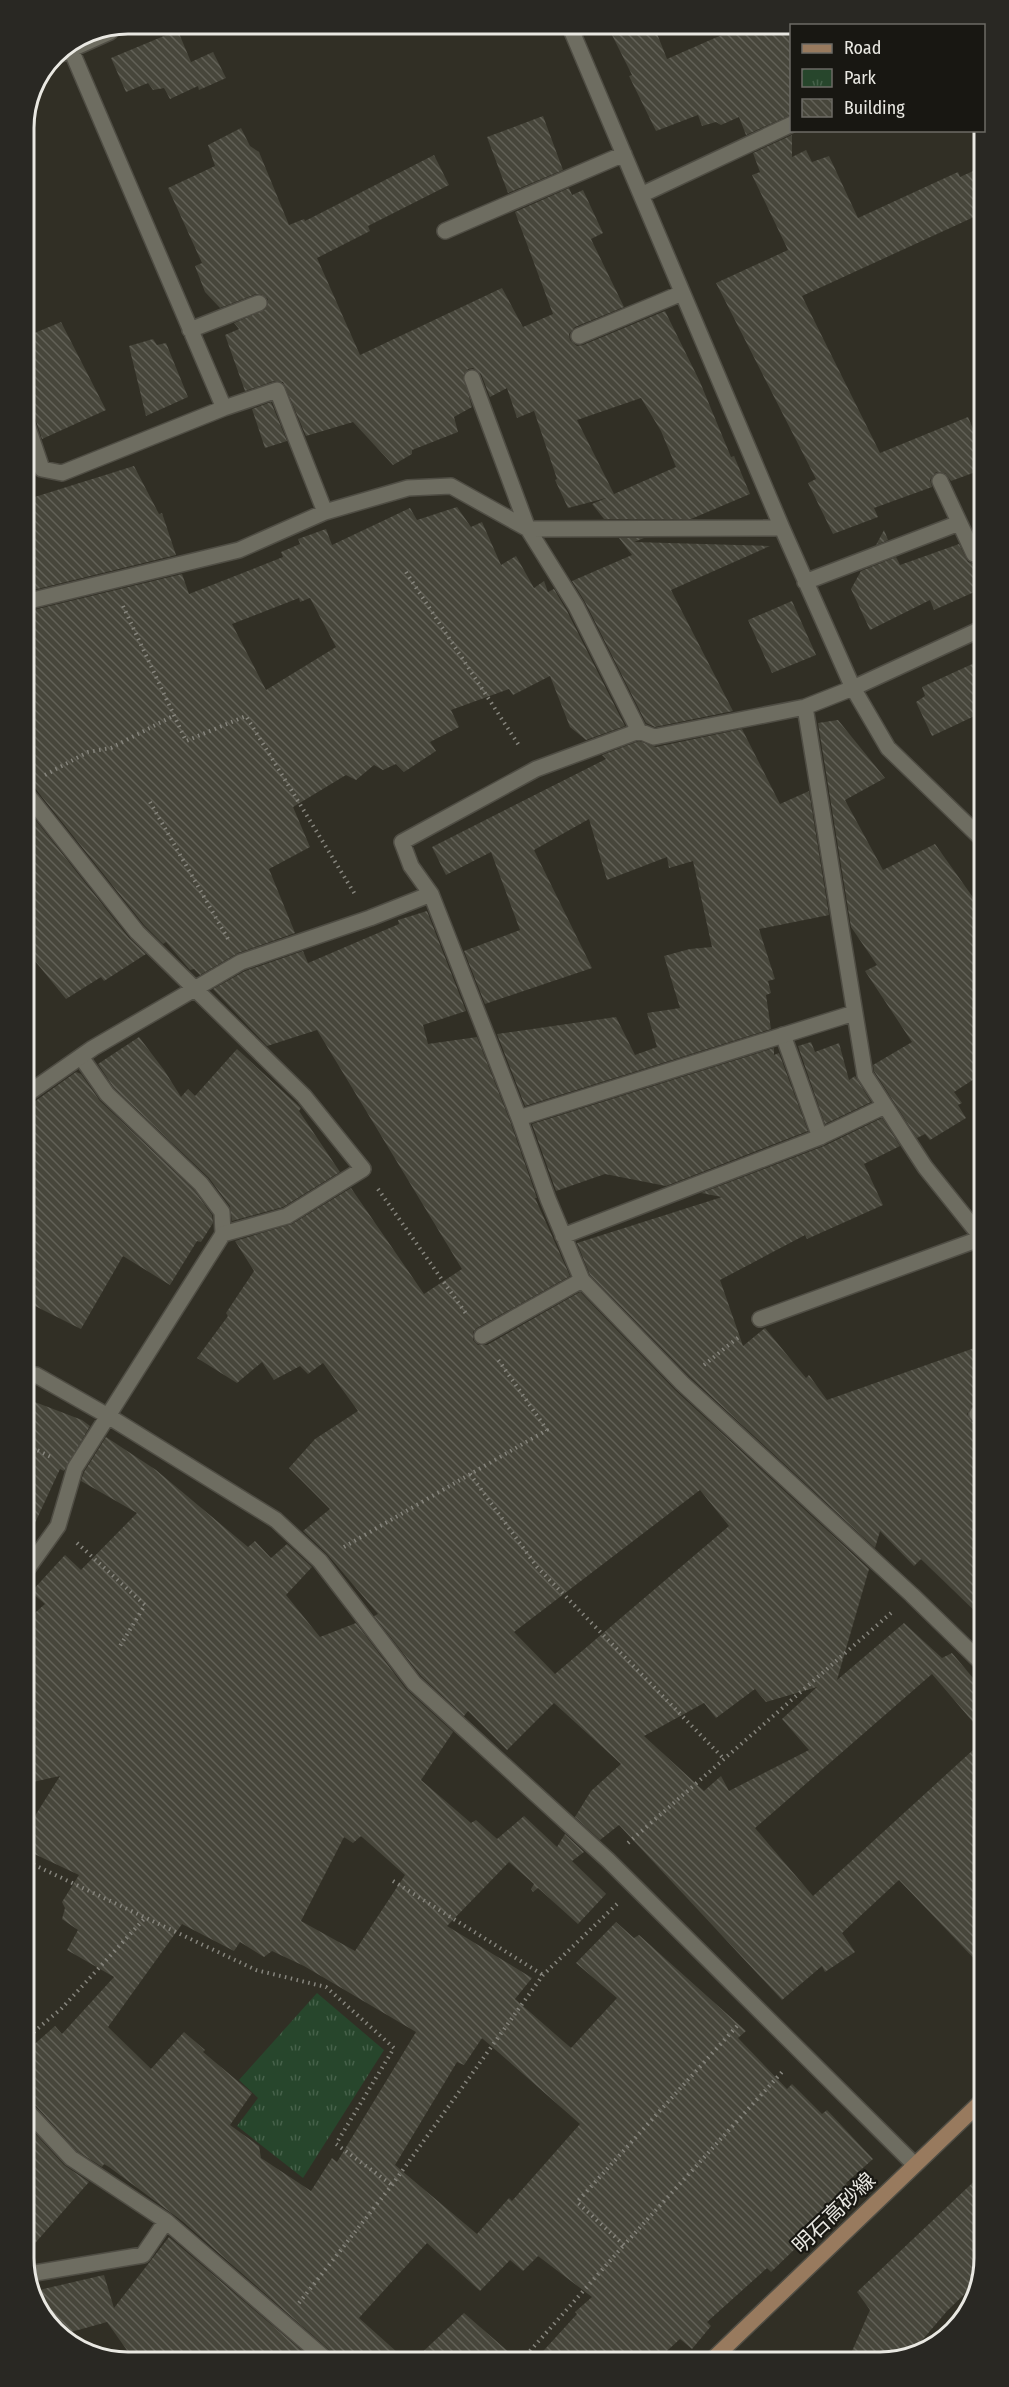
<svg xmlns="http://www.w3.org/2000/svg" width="1009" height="2387" viewBox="0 0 1009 2387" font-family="'Fira Sans Condensed','Noto Sans JP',sans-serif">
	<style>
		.park { fill: url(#park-tufts) }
		.building { fill: url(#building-back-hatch); fill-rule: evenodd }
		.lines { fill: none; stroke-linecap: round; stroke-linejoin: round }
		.lane-casing { stroke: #4f4d44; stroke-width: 18 }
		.street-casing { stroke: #4f4d44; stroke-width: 18 }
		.secondary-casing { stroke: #4f4d44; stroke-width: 18 }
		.path { stroke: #86857d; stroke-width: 4; stroke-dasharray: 1.5 4.5; stroke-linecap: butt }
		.lane { stroke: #6e6d61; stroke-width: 15 }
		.street { stroke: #6e6d61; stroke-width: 15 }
		.secondary { stroke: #987a5e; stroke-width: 15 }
		.labels { text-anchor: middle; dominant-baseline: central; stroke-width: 4.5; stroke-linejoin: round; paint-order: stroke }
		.street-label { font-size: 21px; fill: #e9e8e2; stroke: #181712 }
		.rim { fill: none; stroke: #e9e8e2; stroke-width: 3 }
	</style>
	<defs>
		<pattern id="park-tufts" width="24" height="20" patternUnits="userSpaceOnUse" patternTransform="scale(1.5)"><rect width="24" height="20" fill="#27462c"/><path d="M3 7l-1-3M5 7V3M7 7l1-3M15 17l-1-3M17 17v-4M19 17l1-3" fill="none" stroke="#46614a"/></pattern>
		<pattern id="building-back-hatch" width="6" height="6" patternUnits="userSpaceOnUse" patternTransform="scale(1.5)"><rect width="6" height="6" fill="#47463b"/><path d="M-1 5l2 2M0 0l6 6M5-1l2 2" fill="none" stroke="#626157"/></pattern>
	</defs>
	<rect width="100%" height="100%" fill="#312f25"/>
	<path class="park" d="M317 1993 384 2050 303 2178 237 2126 258 2098 239 2080Z"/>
	<path class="building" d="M792 25V114L746 135 739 117 721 125 716 122 702 126 698 115 656 131 629 76 632 75 608 27 654 26 667 59 724 34 723 26Z
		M176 31H178L191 62 213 52 226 78 199 90 198 86 170 99 164 88 153 90 148 83 126 92 111 58Z
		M543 116 563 170 508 193 487 137Z
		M241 128 250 146 259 152 289 225 304 219 305 221 434 155 449 185 368 226 370 231 317 258 360 355 502 288 523 327 553 314 515 212 569 188 572 195 583 190 603 233 591 239 624 307 575 327 569 334 570 340 577 346 583 345 665 311 700 382 731 457 734 456 750 494 691 519H604L592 504 606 498 568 508 555 480 557 479 534 411 517 418 507 388 490 397 481 374 473 368 468 369 463 376 472 407 454 417 458 432 412 450V454L393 465 353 422 306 436 283 382 274 381 245 391 225 335 239 329 234 323 266 309 268 299 261 294H256L220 308 205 292 195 266 202 263 168 188 215 166 208 145ZM641 398 661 431 676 467 614 494 577 420Z
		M792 135V157L806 150 812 162 829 156 858 218 958 172 960 177 980 168V211L974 217 802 296 880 453 968 417 980 445 981 470 951 481 945 473 936 472 930 480 932 487 874 508 878 517 833 534 808 483 816 479 716 283 788 250 752 175 760 172 753 153Z
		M61 322 106 410 42 439 34 415 31 411 25 409V337Z
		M153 339 157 345 166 343 188 397 146 416 129 346Z
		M271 402 287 441 265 448 252 409Z
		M134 466 159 514 162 513 176 555 25 592V500Z
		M457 507 471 527 482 522 501 565 516 556 534 588 544 581 548 592 554 589 567 611 625 726 586 740 570 727 550 676 513 695 509 689 451 710 459 727 430 742 436 751 404 772 396 764 383 770 374 765 356 780 346 775 293 807 310 847 269 869 295 933 238 953 200 975 194 969 190 970 166 942 163 944 144 925 34 787 26 783 25 612 182 574 189 594 283 557 281 552 300 544 298 539 326 529 332 545 410 508 417 520ZM299 598 300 602 310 598 336 647 266 690 232 624Z
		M884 530 888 540 876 545Z
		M619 538H644L634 542 770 546 671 590 733 711 655 727 646 723 585 602 572 581 632 555Z
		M959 544 968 562 974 564 981 561V589L934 610 930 600 870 630 851 589 861 571 896 557 900 565Z
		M792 601 816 655 772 673 748 620Z
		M981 660V713L932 736 916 702 925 696 922 687Z
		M838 720 885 778 845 800 883 870 935 844 982 910V1074L954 1092 962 1103 958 1105 966 1118 930 1140 925 1134 917 1138 874 1071 873 1065 912 1042 865 971 877 965 851 927 818 723Z
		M742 729 780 804 809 791 829 915 759 929 775 979 768 981 771 993 766 995 771 1029 525 1106 497 1034 616 1017 635 1055 657 1047 647 1013 680 1008 664 956 690 949 712 947 693 861 669 868 667 857 607 880 589 819 534 850 592 968 485 1004 464 951 520 930 491 852 446 875 432 847 606 759 602 755 639 741 656 747Z
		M26 808 129 938 146 954 104 981 101 977 66 999 26 950Z
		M427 911 466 1011 423 1025 428 1044 477 1037 510 1121 537 1198H535L570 1276 477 1328 473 1332V1340L478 1345H487L580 1292 675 1390 869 1569 837 1680 904 1623 942 1658 952 1653 984 1691V1735L932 1674 755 1828 813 1896 984 1740V1969L899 1880 842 1933 855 1952 825 1972 822 1966 782 2000 619 1825 600 1840 575 1817 591 1791 621 1764 554 1703 507 1750 468 1711 464 1716 421 1676 374 1616 378 1614 327 1554 303 1531 330 1509 289 1468 315 1439 358 1411 323 1363 308 1374 300 1366 274 1380 262 1362 237 1383 197 1358 228 1316 226 1313 254 1271 235 1241 292 1224 351 1188 424 1294 462 1269 317 1030 267 1046 213 989 245 971 303 951 308 963 399 924 398 920ZM700 1490 729 1526 555 1674 514 1632ZM817 1687 782 1719 809 1750 729 1791 721 1776 704 1791 644 1736 704 1703 716 1718 755 1689 766 1702Z
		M139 1037 164 1070 181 1097 188 1089 195 1096 237 1049 301 1108 299 1111 340 1172 283 1207 232 1221 230 1206 209 1178 114 1088 98 1064Z
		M811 1042 815 1052 839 1043 849 1080 855 1076 871 1102 825 1124 798 1046Z
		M774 1048V1055L779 1053 808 1131 666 1186 605 1174 556 1191 532 1124Z
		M76 1072 81 1074 100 1101 194 1190 212 1215 213 1223 201 1242 197 1241 170 1285 123 1256 81 1329 27 1302V1107Z
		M882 1118 900 1146 864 1164 883 1205 807 1239 805 1235 720 1280 743 1346 765 1328 806 1378 809 1375 827 1400 983 1345V1401L972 1406 967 1414 972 1422H983V1619L921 1559 914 1566 880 1531 875 1548 689 1376 590 1275 577 1243 722 1197 701 1193 824 1146Z
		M27 1399 82 1420 90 1426 64 1471 60 1469 28 1538Z
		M106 1437 156 1470 248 1547 255 1541 271 1558 287 1544 312 1567 286 1595 320 1637 356 1623 406 1689 453 1732 421 1780 471 1823 476 1820 497 1839 524 1816 557 1847 565 1834 584 1852 572 1861 606 1894 578 1924 538 1888 533 1892 531 1889 534 1884 509 1862 447 1926 532 1978 515 1999 571 2048 617 1998 576 1963 616 1922 634 1938 639 1935 746 2031 738 2038 787 2089 792 2084 822 2114 827 2110 873 2159 846 2183 851 2193 793 2237 800 2244 771 2272 767 2268 707 2322 711 2326 692 2349 680 2339 658 2359 535 2360 577 2314 575 2312 592 2297 538 2256 523 2271 510 2260 480 2291 427 2243 359 2318 407 2361H338L334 2354 182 2221 109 2167 104 2164 102 2167 77 2151 36 2106 29 2103V2049L55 2026 62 2034 114 1977 67 1950 78 1930 62 1919 65 1908 62 1902 79 1875 28 1851V1827L60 1776 28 1783V1619L45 1604 31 1592 65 1555 81 1570 137 1513 81 1481 84 1472ZM361 1836 405 1875 355 1951 301 1921 344 1837 353 1843ZM182 1924 234 1951 240 1942 264 1957 272 1951 304 1966 416 2032 337 2162 332 2158 311 2191 261 2158 259 2146 230 2125 252 2093 203 2052 205 2050 184 2032 151 2069 108 2027ZM482 2038 580 2124 512 2201 509 2198 477 2234 395 2165 457 2062 464 2065Z
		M29 2127 64 2165 89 2182 29 2250Z
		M985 2171V2259L977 2282 947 2311 907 2358H849L870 2310 857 2292Z
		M169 2237 314 2361 136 2363 107 2322 60 2335 47 2316 39 2290 104 2275 114 2308Z
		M464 2313 518 2360 413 2361Z"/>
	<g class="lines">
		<defs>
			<path id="lane" d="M783 1035 820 1137
				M81 1057 107 1094 201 1184 222 1212 223 1234"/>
			<path id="street" d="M69 45 224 408 277 390 325 512
				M54 57 110 32
				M641 195 792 124
				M445 231 624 154
				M190 330 259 303
				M579 336 682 293
				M472 378 528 529 782 528
				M25 419 42 469 62 473 224 408
				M940 481 974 554
				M805 582 959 523
				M25 602 239 550 325 512 408 488 451 486 528 529 576 606 639 731 654 737 805 707 853 688 782 528 570 27
				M981 629 853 688 888 748 981 838
				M805 707 865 1075 925 1167 982 1238
				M26 793 137 932 304 1096 363 1169 287 1216 223 1234 75 1468 58 1526 28 1568
				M431 894 519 1118 548 1199 582 1280 682 1383 912 1595 984 1665
				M27 1094 93 1048 241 962 370 918 431 894 411 866 402 842 536 769 639 731
				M519 1118 854 1013
				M563 1236 820 1137 885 1106
				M760 1319 982 1238
				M482 1336 582 1280
				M36 1375 108 1416 276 1520 320 1561 414 1683 608 1860 915 2165
				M977 1414 983 1411
				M29 2113 71 2158 166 2221 328 2361
				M29 2274 143 2255 166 2221"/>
			<path id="secondary" d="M713 2359 985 2098"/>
		</defs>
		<use href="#lane" class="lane-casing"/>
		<use href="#street" class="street-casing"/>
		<use href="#secondary" class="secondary-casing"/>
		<path class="path" d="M406 572 520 747
			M123 606 186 741 246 716 356 896
			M45 775 88 752 111 748 175 715
			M150 802 228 939
			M378 1189 467 1315
			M704 1365 740 1336
			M27 1445 51 1457
			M470 1474 537 1567 724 1759
			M77 1543 145 1605 120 1646
			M344 1547 547 1430 497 1358
			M628 1843 891 1613
			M28 1862 256 1970 326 1987 394 2048 336 2144 392 2185
			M393 1881 543 1975
			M737 2026 577 2202 624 2245 782 2072
			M29 2036 62 2008 145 1918
			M299 2303 392 2185 543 1975 617 1904
			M522 2360 624 2245"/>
		<use href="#lane" class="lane"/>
		<use href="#street" class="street"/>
		<use href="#secondary" class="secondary"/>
	</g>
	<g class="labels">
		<g class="street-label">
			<text transform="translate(834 2213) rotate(-44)">明石高砂線</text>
		</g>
	</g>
	<path d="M0 0H1009V2387H0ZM128 34H880A94 94 0 0 1 974 128V2258A94 94 0 0 1 880 2352H128A94 94 0 0 1 34 2258V128A94 94 0 0 1 128 34Z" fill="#292823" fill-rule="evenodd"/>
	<path class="rim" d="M128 34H880A94 94 0 0 1 974 128V2258A94 94 0 0 1 880 2352H128A94 94 0 0 1 34 2258V128A94 94 0 0 1 128 34Z"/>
	<rect x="790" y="24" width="195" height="108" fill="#181712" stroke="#6c6b65" stroke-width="1.5"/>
	<rect x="802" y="44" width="30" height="9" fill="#987a5e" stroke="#6c6b65" stroke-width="1.5"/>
	<text x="844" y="54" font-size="18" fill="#e9e8e2">Road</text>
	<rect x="802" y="69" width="30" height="18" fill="url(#park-tufts)" stroke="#6c6b65" stroke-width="1.5"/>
	<text x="844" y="84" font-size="18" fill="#e9e8e2">Park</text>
	<rect x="802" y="99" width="30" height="18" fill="url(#building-back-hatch)" stroke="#6c6b65" stroke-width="1.5"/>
	<text x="844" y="114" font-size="18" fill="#e9e8e2">Building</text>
</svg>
